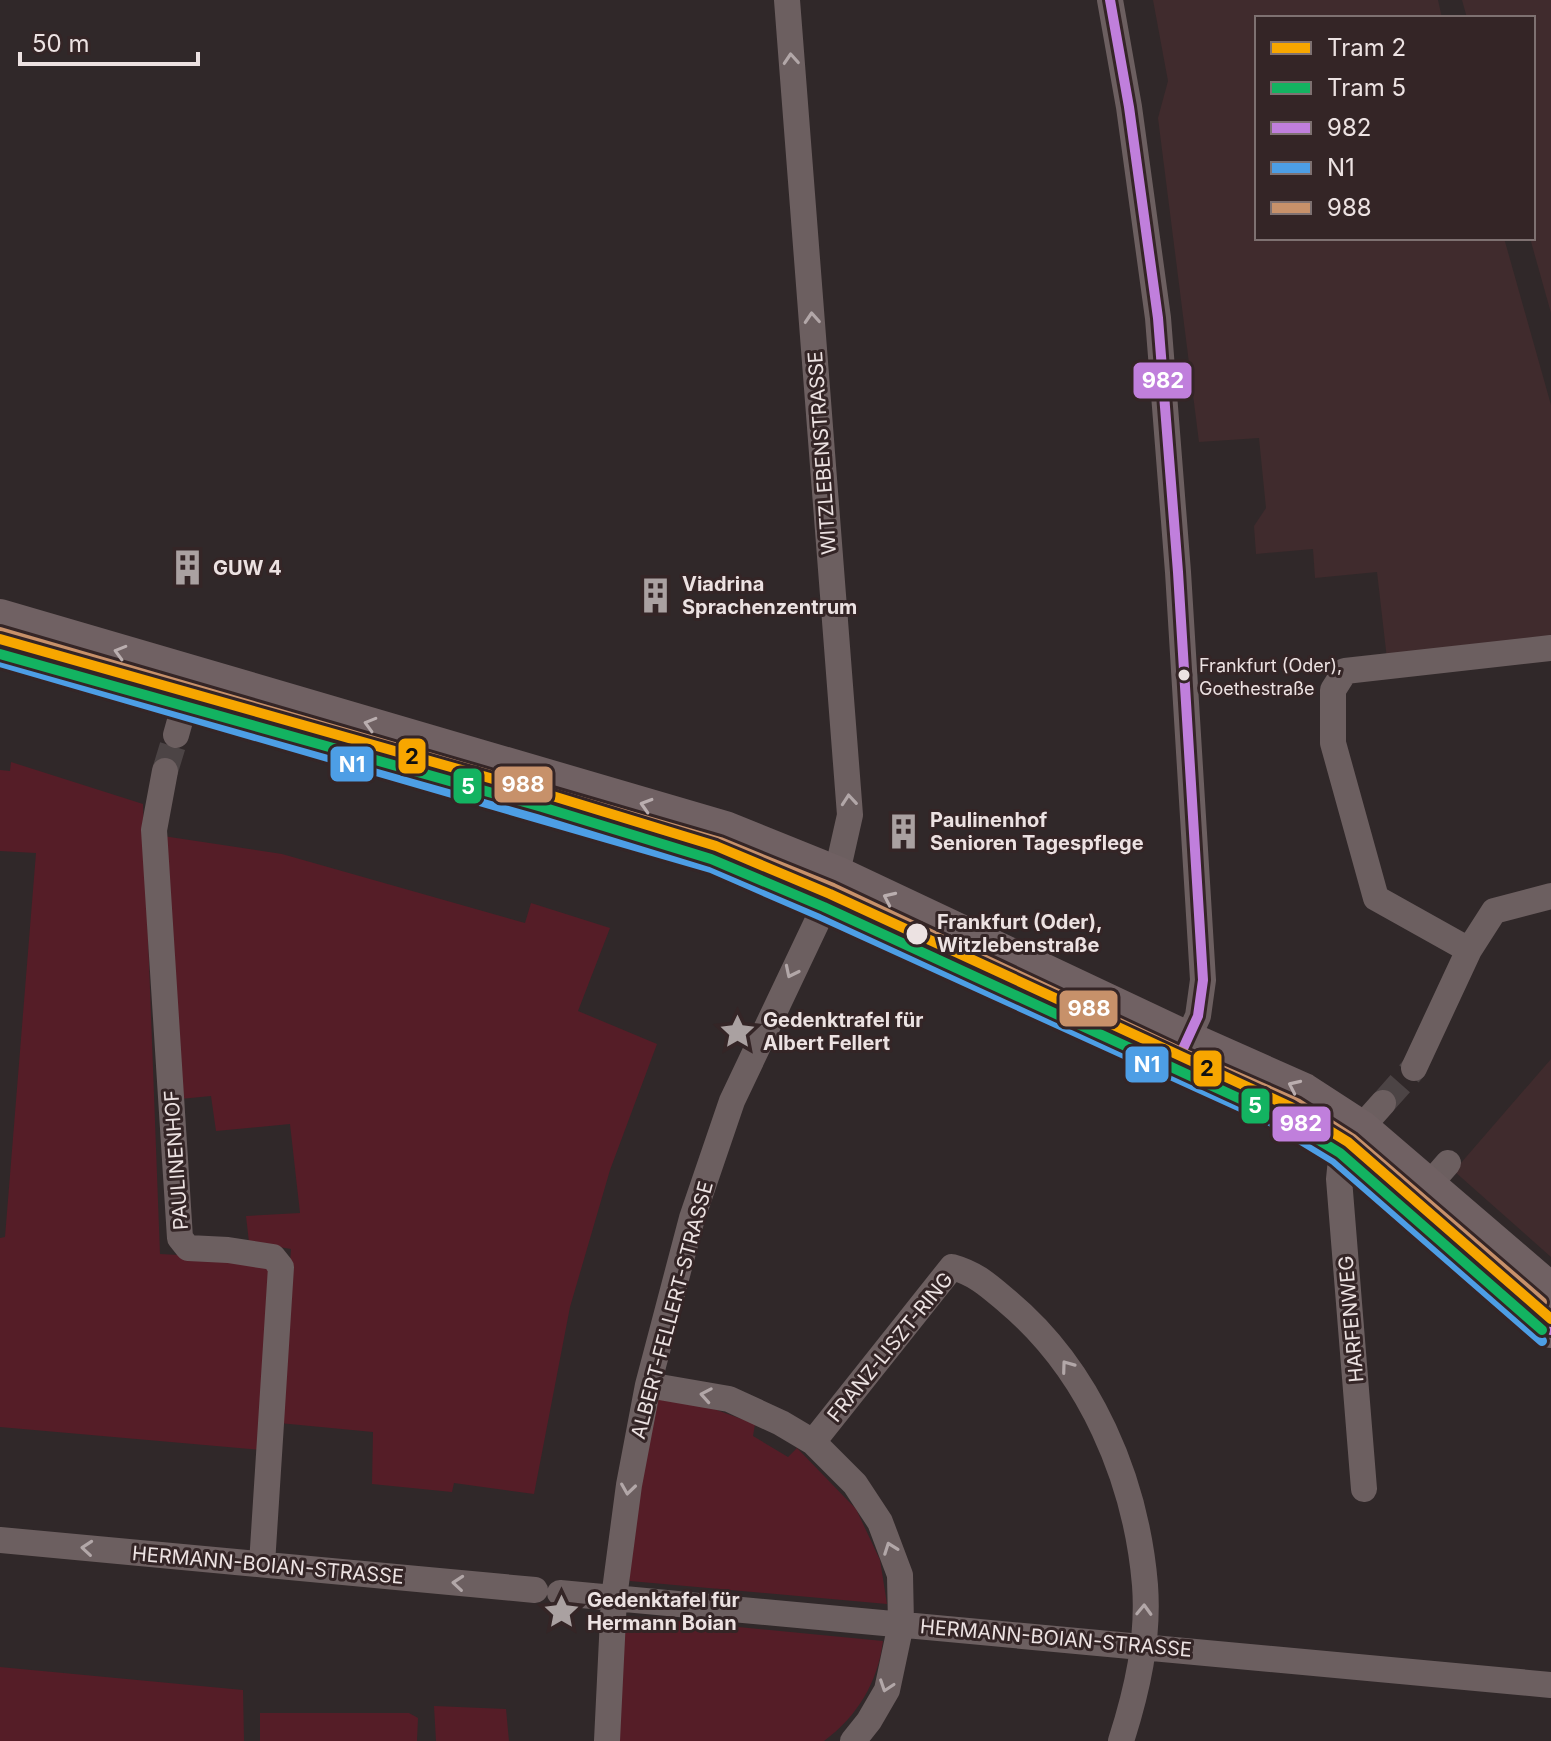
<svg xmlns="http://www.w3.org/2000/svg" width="1551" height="1741" viewBox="0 0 1551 1741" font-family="Inter,sans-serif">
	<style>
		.built { fill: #402b2d }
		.green { fill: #551d27 }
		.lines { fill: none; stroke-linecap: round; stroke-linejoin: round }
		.street-tunnel { stroke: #4c4445; stroke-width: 26; stroke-dasharray: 26 13; stroke-linecap: butt }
		.street { stroke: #6c5f60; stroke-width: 26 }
		.secondary { stroke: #706163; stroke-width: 36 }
		.bus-1-casing { stroke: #342526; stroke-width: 16 }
		.bus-2-casing { stroke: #342526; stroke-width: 16 }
		.bus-3-casing { stroke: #342526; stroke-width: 16 }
		.bus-1 { stroke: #c07fdc; stroke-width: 10 }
		.bus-2 { stroke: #4d9ee5; stroke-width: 10 }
		.bus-3 { stroke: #c7916a; stroke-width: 10 }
		.tram-1-casing { stroke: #342526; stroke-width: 16 }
		.tram-2-casing { stroke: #342526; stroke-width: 16 }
		.tram-1 { stroke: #f7a600; stroke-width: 10 }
		.tram-2 { stroke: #13b361; stroke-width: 10 }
		.oneway { stroke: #b2a7a8 }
		.oneway2 { stroke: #baaeaf }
		.bus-dot { fill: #ece2e2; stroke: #342526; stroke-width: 3 }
		.labels { text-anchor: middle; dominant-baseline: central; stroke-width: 6; stroke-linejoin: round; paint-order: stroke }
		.bus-label { font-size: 18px; fill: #ece2e2; stroke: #342526; text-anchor: start }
		.street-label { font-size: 20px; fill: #ece2e2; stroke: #342526 }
		.poi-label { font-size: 20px; font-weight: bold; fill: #ece2e2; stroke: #342526; text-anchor: start }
		.stop-label { font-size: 20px; font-weight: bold; fill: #ece2e2; stroke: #342526; text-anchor: start }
		.line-badge { stroke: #342526; stroke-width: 3 }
		.badge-label { font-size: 22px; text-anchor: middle; font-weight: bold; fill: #fff }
		.pale-badge-label { font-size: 22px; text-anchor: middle; font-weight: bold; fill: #111 }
	</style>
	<rect width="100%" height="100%" fill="#302829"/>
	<path class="built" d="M1153 0H1438L1442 18H1257V238H1504L1551 405V638L1387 659 1377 572 1315 578 1313 549 1256 554 1254 526 1266 508 1259 438 1199 442 1158 118 1168 81Z
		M1462 0H1551V313L1530 238H1533V18H1467Z
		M1551 1059V1257L1454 1171Z"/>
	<path class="green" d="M11 762 143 804 160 1254 268 1260 276 1271 262 1450 0 1427V1238L5 1237 36 853 0 851V770L10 771Z
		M163 836 282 854 525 923 531 903 610 928 578 1011 657 1044 610 1170 570 1307 534 1494 454 1483 452 1492 372 1484 373 1432 279 1423 291 1249 249 1242 246 1216 300 1213 290 1124 216 1131 211 1096 180 1099Z
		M658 1396 714 1409 755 1424 753 1436 788 1457 797 1448 856 1509 880 1560 887 1604 630 1581 627 1570 629 1549Z
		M625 1616 883 1641C878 1682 857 1717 824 1741H619Z
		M0 1667 243 1690 244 1741H0Z
		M434 1706 506 1709 509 1741H436Z
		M260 1713H409L418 1718 417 1741H260Z"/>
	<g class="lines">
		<path class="street-tunnel" d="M165 771 176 735
			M1383 1103 1414 1068"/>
		<path class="street" d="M1110 0 1129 107 1158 318 1178 572 1203 980 1198 1016 1180 1055
			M176 735 190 685
			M165 771 154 830 180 1238 188 1248 228 1250 273 1257 281 1267 262 1564
			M1469 950 1376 898 1333 743V690L1345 671 1551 648
			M1414 1068 1469 950 1494 911 1551 896
			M1428 1186 1448 1163
			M648 1385 729 1399 781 1423 813 1442 855 1484 880 1522 900 1575 901 1624 887 1690 869 1721 853 1741
			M813 1442 952 1267C977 1274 989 1286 1008 1302 1090 1371 1136 1479 1145 1585 1149 1639 1137 1691 1121 1741
			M1364 1489 1339 1179 1342 1149 1383 1103
			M0 1540 535 1590
			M560 1593 1551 1685
			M607 1741 614 1598 629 1485 648 1385 692 1218 732 1101 834 886 850 815 787 0"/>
		<path class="secondary" d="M0 617 725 829 839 875 1187 1039 1304 1091 1361 1128 1551 1291
			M0 647 716 855 825 902 1274 1107 1342 1149 1551 1330"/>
		<defs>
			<path id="bus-1" d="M1110 0 1129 107 1158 318 1178 572 1203 980 1198 1016 1176 1064 1274 1107 1342 1149 1551 1330"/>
			<path id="bus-2" d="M0 662 711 868 819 915 1267 1119 1334 1160 1542 1341"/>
			<path id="bus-3" d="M0 632 720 842 833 888 1181 1052 1297 1103 1353 1139 1542 1302"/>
		</defs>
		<use href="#bus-1" class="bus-1-casing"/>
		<use href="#bus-2" class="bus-2-casing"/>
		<use href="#bus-3" class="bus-3-casing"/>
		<use href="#bus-1" class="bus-1"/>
		<use href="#bus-2" class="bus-2"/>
		<use href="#bus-3" class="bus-3"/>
		<defs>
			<path id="tram-1" d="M0 639 546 794 716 846 830 894 1291 1107 1348 1142 1551 1319"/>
			<path id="tram-2" d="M0 654 542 807 711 859 824 907 1284 1119 1340 1153 1542 1330"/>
		</defs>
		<use href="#tram-1" class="tram-1-casing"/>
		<use href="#tram-2" class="tram-2-casing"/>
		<use href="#tram-1" class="tram-1"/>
		<use href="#tram-2" class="tram-2"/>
	</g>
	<defs><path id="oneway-chevron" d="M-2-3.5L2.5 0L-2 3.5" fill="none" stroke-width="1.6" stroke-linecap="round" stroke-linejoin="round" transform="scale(2)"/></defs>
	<g class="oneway">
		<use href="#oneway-chevron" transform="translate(791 59) rotate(-94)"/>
		<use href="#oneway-chevron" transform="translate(812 318) rotate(-94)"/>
		<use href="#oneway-chevron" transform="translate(849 800) rotate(-95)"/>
		<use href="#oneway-chevron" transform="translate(791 972) rotate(116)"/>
		<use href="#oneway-chevron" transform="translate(1067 1366) rotate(-126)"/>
		<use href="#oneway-chevron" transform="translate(706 1395) rotate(-170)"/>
		<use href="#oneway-chevron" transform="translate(628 1489) rotate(98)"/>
		<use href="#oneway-chevron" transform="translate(87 1548) rotate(-175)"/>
		<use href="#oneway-chevron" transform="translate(890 1548) rotate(-110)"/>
		<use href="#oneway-chevron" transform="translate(458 1583) rotate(-175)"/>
		<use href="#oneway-chevron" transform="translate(1144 1610) rotate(-88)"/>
		<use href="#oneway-chevron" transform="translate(886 1686) rotate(109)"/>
	</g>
	<g class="oneway2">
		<use href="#oneway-chevron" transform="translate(120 652) rotate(-164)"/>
		<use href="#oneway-chevron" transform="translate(370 724) rotate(-164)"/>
		<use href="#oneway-chevron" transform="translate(646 805) rotate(-163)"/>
		<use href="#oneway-chevron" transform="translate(889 898) rotate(-155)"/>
		<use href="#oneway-chevron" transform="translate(1294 1086) rotate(-155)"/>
	</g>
	<defs>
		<symbol id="building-bare" viewBox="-9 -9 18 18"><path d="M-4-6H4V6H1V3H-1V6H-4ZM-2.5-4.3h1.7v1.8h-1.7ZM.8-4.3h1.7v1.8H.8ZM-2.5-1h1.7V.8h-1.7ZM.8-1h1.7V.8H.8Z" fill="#aaa1a1" stroke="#342526" stroke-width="2.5" paint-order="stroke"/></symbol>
		<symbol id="sight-bare" viewBox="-9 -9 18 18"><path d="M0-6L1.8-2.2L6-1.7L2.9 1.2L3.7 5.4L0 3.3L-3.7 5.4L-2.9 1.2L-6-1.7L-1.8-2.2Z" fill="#aaa1a1" stroke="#342526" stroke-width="2.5" paint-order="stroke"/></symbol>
	</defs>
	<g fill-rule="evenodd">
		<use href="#building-bare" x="162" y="542" width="51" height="51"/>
		<use href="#building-bare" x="630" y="570" width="51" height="51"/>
		<use href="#building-bare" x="878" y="806" width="51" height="51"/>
		<use href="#sight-bare" x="712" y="1006" width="51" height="51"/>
		<use href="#sight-bare" x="536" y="1586" width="51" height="51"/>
	</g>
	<g class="bus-dot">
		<circle cx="1184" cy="675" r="7"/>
		<circle cx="917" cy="934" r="12"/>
	</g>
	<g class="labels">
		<g class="bus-label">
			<text x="1199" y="665">Frankfurt (Oder),<tspan x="1199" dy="23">Goethestraße</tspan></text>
		</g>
		<g class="street-label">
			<text transform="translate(822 453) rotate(-94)">WITZLEBENSTRASSE</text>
			<text transform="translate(176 1160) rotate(-94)">PAULINENHOF</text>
			<text transform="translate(672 1310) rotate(-75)">ALBERT-FELLERT-STRASSE</text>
			<text transform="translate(1351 1319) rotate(-95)">HARFENWEG</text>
			<text transform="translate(890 1347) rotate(-51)">FRANZ-LISZT-RING</text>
			<text transform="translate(268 1565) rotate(5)">HERMANN-BOIAN-STRASSE</text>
			<text transform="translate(1056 1638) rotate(5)">HERMANN-BOIAN-STRASSE</text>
		</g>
		<g class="poi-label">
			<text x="213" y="568">GUW 4</text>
			<text x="682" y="584">Viadrina<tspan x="682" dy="23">Sprachenzentrum</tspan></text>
			<text x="930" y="820">Paulinenhof<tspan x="930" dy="23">Senioren Tagespflege</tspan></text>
			<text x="763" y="1020">Gedenktrafel für<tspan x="763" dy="23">Albert Fellert</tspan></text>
			<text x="587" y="1600">Gedenktafel für<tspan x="587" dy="23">Hermann Boian</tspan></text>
		</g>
		<g class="stop-label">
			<text x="937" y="922">Frankfurt (Oder),<tspan x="937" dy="23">Witzlebenstraße</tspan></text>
		</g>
	</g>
	<g class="line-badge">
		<rect x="1132" y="361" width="61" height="39" rx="8" fill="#c07fdc"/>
		<rect x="397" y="737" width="30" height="38" rx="8" fill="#f7a600"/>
		<rect x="329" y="745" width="46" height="38" rx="8" fill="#4d9ee5"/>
		<rect x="493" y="765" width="61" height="39" rx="8" fill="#c7916a"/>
		<rect x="452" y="767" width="31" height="38" rx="8" fill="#13b361"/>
		<rect x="1058" y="989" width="61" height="39" rx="8" fill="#c7916a"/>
		<rect x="1124" y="1045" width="46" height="39" rx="8" fill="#4d9ee5"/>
		<rect x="1192" y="1049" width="31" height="39" rx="8" fill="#f7a600"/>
		<rect x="1240" y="1087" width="31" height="38" rx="8" fill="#13b361"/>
		<rect x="1271" y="1105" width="61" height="38" rx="8" fill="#c07fdc"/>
	</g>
	<g class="badge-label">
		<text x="1163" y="388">982</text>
		<text x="352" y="772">N1</text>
		<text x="523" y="792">988</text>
		<text x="468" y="794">5</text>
		<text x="1089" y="1016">988</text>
		<text x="1147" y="1072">N1</text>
		<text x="1255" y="1113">5</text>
		<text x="1301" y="1131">982</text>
	</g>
	<g class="pale-badge-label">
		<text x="412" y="764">2</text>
		<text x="1207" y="1076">2</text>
	</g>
	<rect x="1255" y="16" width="280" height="224" fill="#342526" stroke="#7e7171" stroke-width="2"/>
	<rect x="1271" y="42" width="40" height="12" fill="#f7a600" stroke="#7e7171" stroke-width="2"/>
	<text x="1327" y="56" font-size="24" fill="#ece2e2">Tram 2</text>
	<rect x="1271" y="82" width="40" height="12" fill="#13b361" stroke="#7e7171" stroke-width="2"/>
	<text x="1327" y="96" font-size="24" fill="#ece2e2">Tram 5</text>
	<rect x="1271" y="122" width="40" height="12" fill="#c07fdc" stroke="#7e7171" stroke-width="2"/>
	<text x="1327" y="136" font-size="24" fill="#ece2e2">982</text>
	<rect x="1271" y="162" width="40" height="12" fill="#4d9ee5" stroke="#7e7171" stroke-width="2"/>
	<text x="1327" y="176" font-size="24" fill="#ece2e2">N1</text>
	<rect x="1271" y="202" width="40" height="12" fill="#c7916a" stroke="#7e7171" stroke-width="2"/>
	<text x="1327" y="216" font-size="24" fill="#ece2e2">988</text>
	<path d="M20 52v12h178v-12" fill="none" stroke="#ece2e2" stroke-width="4"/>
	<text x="32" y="52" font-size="24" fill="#ece2e2" stroke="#342526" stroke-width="6" paint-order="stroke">50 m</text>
</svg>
